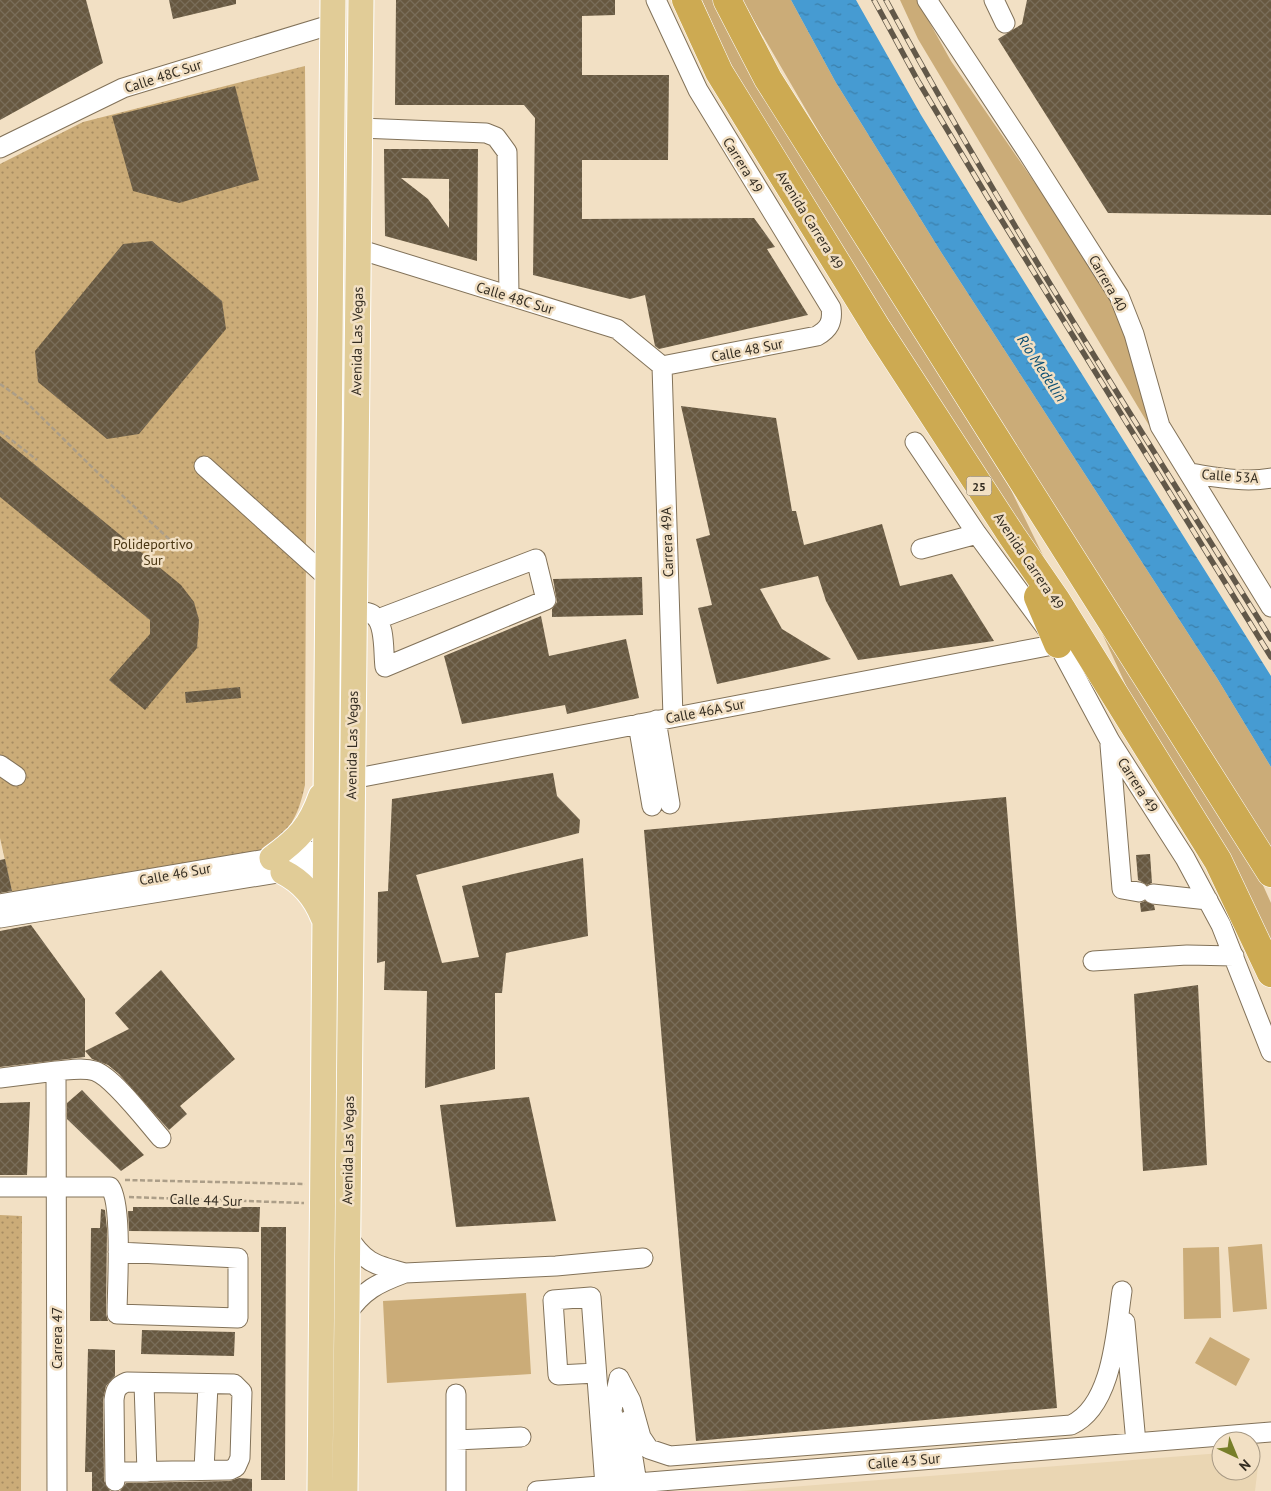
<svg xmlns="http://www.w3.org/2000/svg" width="1271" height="1491" viewBox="0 0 1271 1491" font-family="'PT Sans',sans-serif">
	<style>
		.built { fill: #ead6b3 }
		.green { fill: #cbac78 }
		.park { fill: url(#park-dots) }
		.water { fill: url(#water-ripples) }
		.building { fill: url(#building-cross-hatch); fill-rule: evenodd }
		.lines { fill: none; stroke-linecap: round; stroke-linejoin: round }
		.minor-casing { stroke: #827259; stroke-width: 21 }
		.major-casing { stroke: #fff; stroke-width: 27 }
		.highway-casing { stroke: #fff; stroke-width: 29 }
		.path { stroke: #ac9e88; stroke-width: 2.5; stroke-dasharray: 5 2.5; stroke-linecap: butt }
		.minor { stroke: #fff; stroke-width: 19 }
		.major { stroke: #e1cc97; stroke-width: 25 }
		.highway { stroke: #cdaa52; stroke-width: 28 }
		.rail-casing { stroke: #625849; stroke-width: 5.5 }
		.rail { stroke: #f2e0c4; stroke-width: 4; stroke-dasharray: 11; stroke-linecap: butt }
		.labels { text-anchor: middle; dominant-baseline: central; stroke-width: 5; stroke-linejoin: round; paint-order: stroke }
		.shield { fill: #f2e0c4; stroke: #6d6353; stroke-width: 1 }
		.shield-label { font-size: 12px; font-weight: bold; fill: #342d22 }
		.street-label { font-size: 14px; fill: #342d22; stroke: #f2e0c4 }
		.park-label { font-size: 14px; fill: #4a3612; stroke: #f2e0c4 }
		.water-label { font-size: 15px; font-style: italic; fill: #0a4e73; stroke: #f2e0c4 }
	</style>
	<defs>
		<pattern id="park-dots" width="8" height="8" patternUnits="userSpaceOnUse" patternTransform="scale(1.25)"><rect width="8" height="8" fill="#cbac78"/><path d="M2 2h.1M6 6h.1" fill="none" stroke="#a68c62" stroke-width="1.8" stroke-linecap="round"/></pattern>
		<pattern id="water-ripples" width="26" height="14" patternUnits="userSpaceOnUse" patternTransform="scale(1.25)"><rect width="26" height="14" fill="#469bd2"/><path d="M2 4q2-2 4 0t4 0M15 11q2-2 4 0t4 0" fill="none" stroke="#3b7faa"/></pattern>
		<pattern id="building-cross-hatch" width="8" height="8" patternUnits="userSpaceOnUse" patternTransform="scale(1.25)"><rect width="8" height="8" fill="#675840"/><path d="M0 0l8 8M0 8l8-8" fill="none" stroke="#796d59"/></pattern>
	</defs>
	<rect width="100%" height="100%" fill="#f2e0c4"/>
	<path class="built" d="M1260 1450 1255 1491H740L1221 1453V1471H1251V1451Z"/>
	<path class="green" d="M702 0H716L747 69 1011 490 1054 578 784 157 728 59Z
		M742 0H791L835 81 941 252 1217 678 1271 767V849L844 175Z
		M900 0H917L951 61 1112 295 1129 340 1150 427 918 39Z
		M1085 596 1257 872 1271 903V947L1140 716Z
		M1262 1244 1267 1309 1233 1312 1228 1247Z
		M1219 1247 1221 1318 1184 1319 1183 1248Z
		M526 1293 531 1374 387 1383 383 1301Z
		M1210 1337 1250 1359 1236 1386 1195 1363Z"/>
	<path class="park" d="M305 66 307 320 305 785C298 818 288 836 258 853L13 896 0 838V164L83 122Z
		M0 1215 22 1216 21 1491H0Z"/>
	<path class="water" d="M791 0H856L921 115 988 224 1271 676V767L1217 678 941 252 835 81Z"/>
	<path class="building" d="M0 0H86L103 63 0 120Z
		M169 0H236V4L173 19Z
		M396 0H615V15L582 16V75H669L668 160H582V219L754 218 775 247 767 249 808 315 659 349 655 346 645 295 630 299 533 275 535 118 524 105H395Z
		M1027 0H1271V215L1108 213 998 39 1022 24Z
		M235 86 259 180 179 203 133 191 112 116Z
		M384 149H478L477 261 385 236ZM401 178 449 179V228L428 199Z
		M152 241 222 301 226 329 139 434 107 439 38 382 35 351 123 244Z
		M681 406 776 418 792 511H796L804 545 882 524 900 586 952 574 994 641 858 660 826 601 818 576 760 589 782 629 831 659 717 684 698 608 712 605 696 539 710 535Z
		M0 436 181 585 194 602 199 620 197 648 145 710 109 680 150 634V620L0 497Z
		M642 577 643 615 552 617V609L557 602 553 579Z
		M541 616 549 656 626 639 639 698 567 714 565 705 462 724 444 656Z
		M240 687 241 698 186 703 185 692Z
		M553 773 557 796 580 820 579 833 416 875 442 963 479 957 462 886 583 858 588 936 506 953 502 993H495V1069L425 1088 427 991 384 990 385 961 377 963 378 892 388 891 392 799Z
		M1006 797 1057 1408 696 1441 644 830Z
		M1150 854 1152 883 1147 885 1138 880 1136 855Z
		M5 859 12 891 0 893V860Z
		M1145 901 1154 905 1155 910 1141 912 1140 903Z
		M31 925 85 999V1051L129 1029 115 1013 161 970 235 1059 180 1106 187 1114 169 1130 119 1074 108 1065 92 1059 85 1051V1057L0 1067V931Z
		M1198 985 1207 1165 1143 1171 1134 994Z
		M82 1090 144 1155 121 1171 67 1119V1103Z
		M529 1097 556 1221 456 1227 440 1105Z
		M30 1102 27 1175H0V1103Z
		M133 1207H260L259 1232 129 1231 128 1211H133Z
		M101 1209 105 1210 107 1229 106 1314 108 1321H90L91 1228H100Z
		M261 1227H286L285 1480H261Z
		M142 1330 235 1332 234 1356 141 1354Z
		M88 1349 115 1350V1376L106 1386 103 1400 104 1481 110 1491H92V1472H85Z
		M239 1478 252 1479V1491H120L126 1483 230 1481Z"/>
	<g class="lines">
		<defs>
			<path id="minor" d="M656 0 698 90 831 308C833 322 829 329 817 336L662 366
				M927 0 1028 153 1119 296 1134 334 1160 426 1271 607
				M994 0 1005 23
				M360 128 486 133 496 137 507 152 509 296
				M0 148 123 88 333 24
				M358 249 617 329 662 366
				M662 366 673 717
				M915 442 977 534 1058 644 1110 741 1185 858 1221 925 1271 1052
				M204 466 327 577
				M1189 473C1216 477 1244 483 1271 478
				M921 549 977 534
				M354 612C360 612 368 611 373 615 386 623 383 653 385 667L546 600 536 559 378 619
				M656 720 670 804
				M638 724 652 806
				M1110 745 1122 889 1139 892
				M0 765 16 776
				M352 779 1058 644
				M1153 894 1208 900
				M0 904 337 847
				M0 918 351 861
				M1093 961 1187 955 1234 956
				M56 1071C69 1070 83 1067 95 1071 113 1077 147 1122 161 1138
				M0 1078 56 1071 57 1491
				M0 1187H110C123 1204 117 1289 117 1314L238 1318V1258L118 1252
				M347 1235C364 1263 375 1265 405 1273
				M346 1315C363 1290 378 1283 405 1273L556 1266 643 1258
				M1125 1322 1136 1443
				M596 1373 558 1375 553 1300 591 1297 605 1486
				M619 1378 631 1401 641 1437 649 1449 670 1456 1071 1425C1113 1406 1116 1331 1122 1291
				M619 1378 612 1410 623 1484
				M144 1384 147 1472
				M456 1394V1491
				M627 1421 637 1483
				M456 1440 521 1437
				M204 1470 208 1385
				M115 1481 114 1400C115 1390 117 1386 127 1382L234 1384 242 1392 240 1458 236 1467 230 1470 115 1472
				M537 1491 1271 1432"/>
			<path id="major" d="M272 858C298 839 310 827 321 796
				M283 872C303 882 315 897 323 917
				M320 1491 333 0
				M345 1491 361 0"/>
			<path id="highway" d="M686 0 719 72 878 330 1012 536 1056 600 1218 861 1271 973
				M727 0 768 79 1271 873
				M1038 597 1058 644"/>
		</defs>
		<use href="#minor" class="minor-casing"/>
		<use href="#major" class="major-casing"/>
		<use href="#highway" class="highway-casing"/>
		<path class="path" d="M0 384 27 403 96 471 170 540
			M0 431 37 460
			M125 1180 305 1184
			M129 1197 304 1203"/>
		<use href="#minor" class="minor"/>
		<use href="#major" class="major"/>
		<use href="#highway" class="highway"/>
		<defs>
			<path id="rail" d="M874 0 918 81 988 198 1271 657
				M886 0C1004 219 1140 428 1271 639"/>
		</defs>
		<use href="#rail" class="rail-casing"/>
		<use href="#rail" class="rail"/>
	</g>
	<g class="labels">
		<rect class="shield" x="966.5" y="476.5" width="25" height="19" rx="4"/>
		<g class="shield-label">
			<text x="979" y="486">25</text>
		</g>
		<g class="street-label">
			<text transform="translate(163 76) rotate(-18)">Calle 48C Sur</text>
			<text transform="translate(743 165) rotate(58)">Carrera 49</text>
			<text transform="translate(810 220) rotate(58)">Avenida Carrera 49</text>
			<text transform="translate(1108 283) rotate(60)">Carrera 40</text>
			<text transform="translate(515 298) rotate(17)">Calle 48C Sur</text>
			<text transform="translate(357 341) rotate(-89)">Avenida Las Vegas</text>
			<text transform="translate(747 350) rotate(-11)">Calle 48 Sur</text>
			<text transform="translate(1230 476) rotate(4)">Calle 53A</text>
			<text transform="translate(667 542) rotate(-92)">Carrera 49A</text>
			<text transform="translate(1029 561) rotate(56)">Avenida Carrera 49</text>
			<text transform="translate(705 711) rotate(-11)">Calle 46A Sur</text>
			<text transform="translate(352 745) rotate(-89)">Avenida Las Vegas</text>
			<text transform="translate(1138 785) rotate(57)">Carrera 49</text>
			<text transform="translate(175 874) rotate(-10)">Calle 46 Sur</text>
			<text transform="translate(348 1150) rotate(-89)">Avenida Las Vegas</text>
			<text transform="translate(206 1200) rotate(2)">Calle 44 Sur</text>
			<text transform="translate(57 1338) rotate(-90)">Carrera 47</text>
			<text transform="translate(904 1461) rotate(-5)">Calle 43 Sur</text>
		</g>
		<g class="park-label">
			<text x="153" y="544">Polideportivo<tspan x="153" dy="16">Sur</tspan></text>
		</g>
		<g class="water-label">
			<text transform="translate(1042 368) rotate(57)">Río Medellín</text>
		</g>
	</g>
	<g transform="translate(1236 1456) rotate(136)"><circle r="24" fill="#f2e0c4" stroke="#a69883"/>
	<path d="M0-4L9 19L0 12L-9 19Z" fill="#777e29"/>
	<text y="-8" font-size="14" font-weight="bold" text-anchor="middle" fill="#342d22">N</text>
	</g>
</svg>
